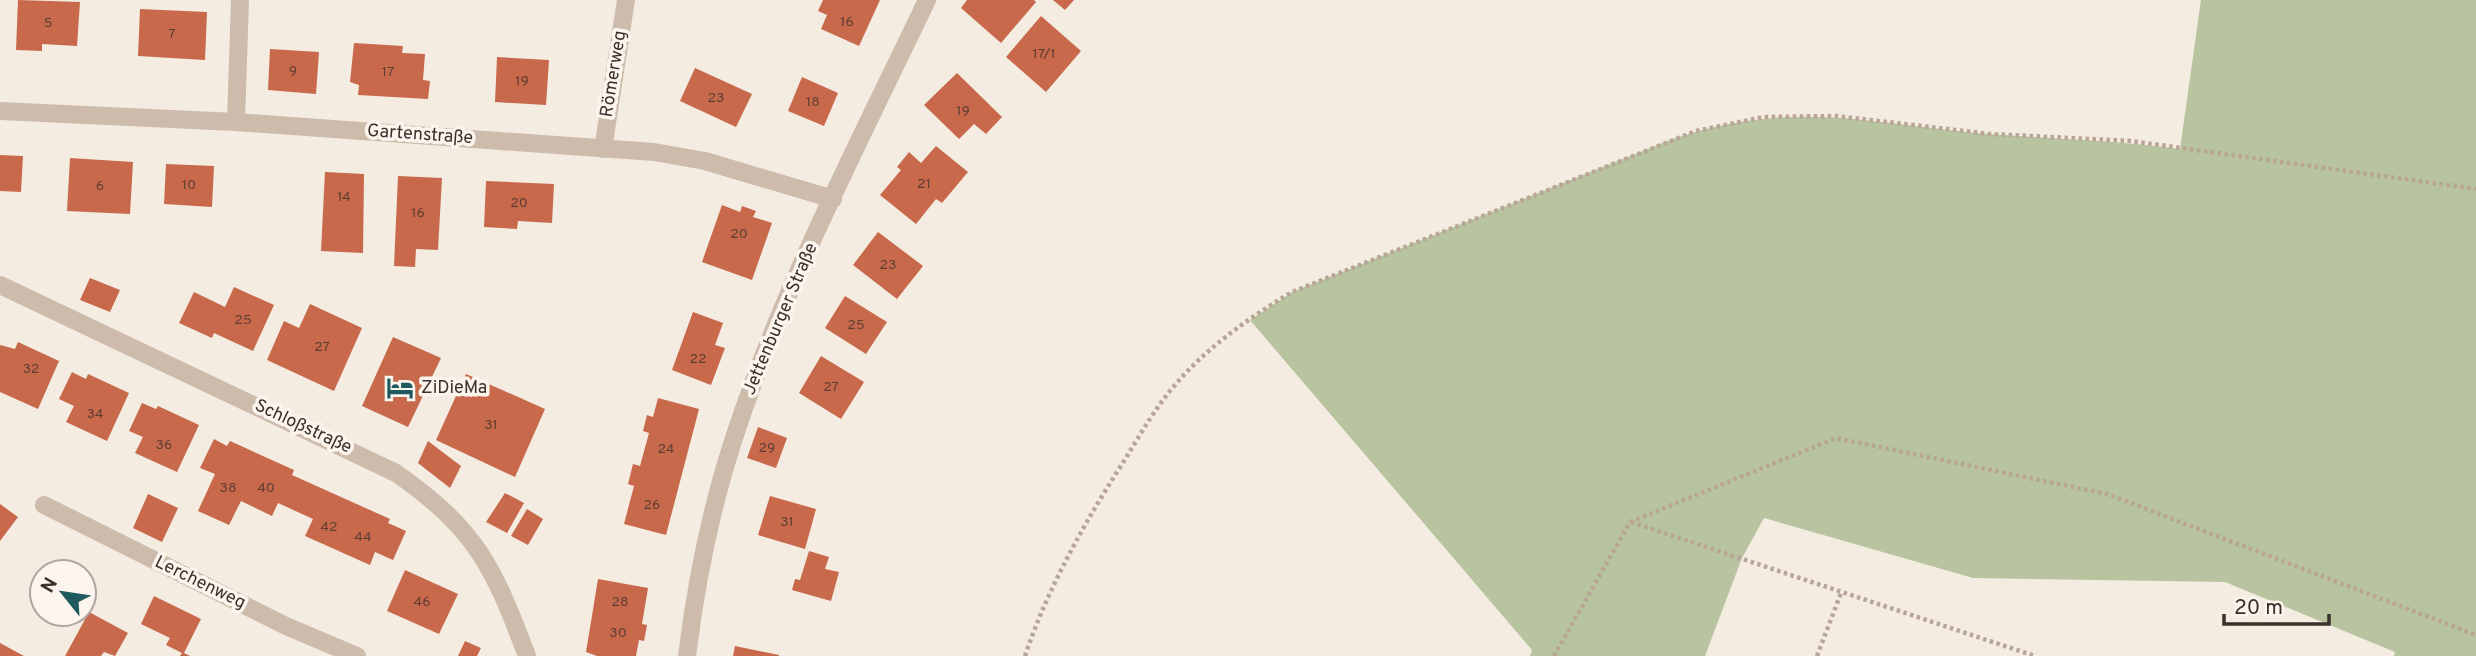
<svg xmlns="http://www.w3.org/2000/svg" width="2476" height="656" viewBox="0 0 2476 656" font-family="Overpass,sans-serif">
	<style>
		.green { fill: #b8c4a0 }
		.building { fill: #c8694b }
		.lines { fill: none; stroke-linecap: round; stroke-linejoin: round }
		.path { stroke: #b9a596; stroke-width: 4.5; stroke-dasharray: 3.5 3.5; stroke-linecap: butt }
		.minor { stroke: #cdbbac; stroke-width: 18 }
		.labels { text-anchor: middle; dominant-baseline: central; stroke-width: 7; stroke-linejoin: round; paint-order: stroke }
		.number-label { font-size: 14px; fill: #5e3e33 }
		.street-label { font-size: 18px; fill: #3b302b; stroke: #fbf5ee }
		.poi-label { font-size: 18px; fill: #3b302b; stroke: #fbf5ee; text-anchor: start }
	</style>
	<rect width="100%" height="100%" fill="#f4ebe1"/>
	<path class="green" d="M2201 0H2476V656H2394L2395 652 2225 582 1973 578 1764 518 1742 558 1705 656H1530L1532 650 1250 320 1292 292 1670 140C1792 98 1868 124 1989 134 2053 139 2116 140 2180 149Z"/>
	<path class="building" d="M18 0 80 2 77 46 42 44V51L16 50Z
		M823 0H880L859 46 821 29 827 15 818 11Z
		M967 0H1034L1036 2 1001 43 961 8Z
		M1053 0H1074L1065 10Z
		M140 9 207 12 205 60 138 56Z
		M1041 16 1081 51 1046 92 1006 57Z
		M354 43 403 46 402 53 425 54 423 80 430 81 428 99 358 95 359 85 350 82Z
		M270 49 319 52 316 94 268 90Z
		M497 57 549 60 546 105 495 102Z
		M695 68 752 94 736 127 680 101Z
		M957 73 1002 117 986 134 974 124 959 139 924 105Z
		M802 77 838 93 824 126 788 111Z
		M936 146 968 172 942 203 936 199 916 224 880 195 901 170 897 167 909 152 921 163Z
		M0 155 23 156 21 192 0 191Z
		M70 158 133 162 130 214 67 211Z
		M166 164 214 166 212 207 164 204Z
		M325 172 364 174 363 253 321 251Z
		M398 176 442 178 438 250 416 249 415 267 394 266Z
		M486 181 554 184 552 223 518 221 517 229 484 227Z
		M722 205 740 212 742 206 756 211 753 217 772 223 752 280 702 262Z
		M878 232 923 266 897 299 853 265Z
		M90 278 120 290 110 312 80 300Z
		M234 287 274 305 253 351 214 333 212 338 179 323 194 292 225 307Z
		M845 296 887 322 866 354 825 328Z
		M310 304 362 328 334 391 267 360 284 321 299 328Z
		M693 312 723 323 715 345 725 348 711 385 672 370Z
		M393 337 441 358 408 427 362 406Z
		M18 342 59 361 38 409 0 392V345L15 349Z
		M821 356 864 382 841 419 799 393Z
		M72 372 86 379 88 374 129 393 107 441 66 422 74 406 59 399Z
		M466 374 545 409 515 477 436 440Z
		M658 398 699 409 666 535 624 524 634 486 628 484 633 464 640 466 649 433 643 431 647 415 653 417Z
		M142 403 156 409 158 406 199 425 177 472 135 453 143 437 129 431Z
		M758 427 787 438 776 468 747 458Z
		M214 439 227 446 230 441 294 470 292 475 390 519 388 523 406 531 393 560 375 552 370 565 305 536 313 519 278 503 272 516 241 501 229 525 198 511 215 474 200 468Z
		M428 441 461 466 450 488 418 463Z
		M505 493 524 503 507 533 486 522Z
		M148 494 178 508 162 542 133 528Z
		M770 496 816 509 805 549 758 535Z
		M0 504 18 517 0 541Z
		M527 509 543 519 528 545 511 536Z
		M809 551 829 557 825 569 839 572 831 601 792 590 795 579 800 580Z
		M405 570 458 594 439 634 387 611Z
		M598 579 648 588 642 624 647 625 644 641 639 640 636 656H597L586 652Z
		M154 596 201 619 184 653 190 656H180L182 653 166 645 170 638 141 624Z
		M89 612 128 633 115 656 104 652 101 656H65Z
		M465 641 481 648 477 656H458Z
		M0 643 24 656H0Z
		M735 646 779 655V656H733Z"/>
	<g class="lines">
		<path class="path" d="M1631 522 2035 656
			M1025 656C1048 587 1085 522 1124 461 1140 435 1155 408 1175 385 1206 348 1250 317 1292 292L1696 131 1764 117 1836 116 1990 134 2131 141 2476 189
			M1554 656 1630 522 1836 438 2107 494 2476 635
			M1817 656 1841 593"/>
		<path class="minor" d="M0 111 236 122 654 152 705 161 833 199
			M236 122 240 0
			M603 149 626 0
			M0 285 396 473C477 530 493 566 527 656
			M44 505 286 626 357 656
			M687 656C696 583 711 508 734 438 783 287 859 143 927 0"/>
	</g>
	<defs>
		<symbol id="hotel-bare" viewBox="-9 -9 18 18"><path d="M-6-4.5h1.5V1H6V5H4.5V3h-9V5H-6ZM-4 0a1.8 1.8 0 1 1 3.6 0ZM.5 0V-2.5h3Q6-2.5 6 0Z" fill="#1f5a5e" stroke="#fbf5ee" stroke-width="2.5" paint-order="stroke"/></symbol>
	</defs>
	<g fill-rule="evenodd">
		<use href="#hotel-bare" x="381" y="369" width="38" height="38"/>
	</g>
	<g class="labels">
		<g class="number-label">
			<text x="847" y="22">16</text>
			<text x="48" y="23">5</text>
			<text x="172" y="34">7</text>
			<text x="1044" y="54">17/1</text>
			<text x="293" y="71">9</text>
			<text x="388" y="72">17</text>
			<text x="522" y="81">19</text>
			<text x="716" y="98">23</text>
			<text x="813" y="102">18</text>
			<text x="963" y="111">19</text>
			<text x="924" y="184">21</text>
			<text x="189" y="185">10</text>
			<text x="100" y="186">6</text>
			<text x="344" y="197">14</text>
			<text x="519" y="203">20</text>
			<text x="418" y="213">16</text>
			<text x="739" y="234">20</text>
			<text x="888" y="265">23</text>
			<text x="243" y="320">25</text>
			<text x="856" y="325">25</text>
			<text x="322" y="347">27</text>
			<text x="698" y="359">22</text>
			<text x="31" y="369">32</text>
			<text x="831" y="387">27</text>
			<text x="95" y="414">34</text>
			<text x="491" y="425">31</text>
			<text x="164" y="445">36</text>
			<text x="767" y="448">29</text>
			<text x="666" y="449">24</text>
			<text x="228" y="488">38</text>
			<text x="266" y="488">40</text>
			<text x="652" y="505">26</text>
			<text x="787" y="522">31</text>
			<text x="329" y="527">42</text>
			<text x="363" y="537">44</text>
			<text x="422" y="602">46</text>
			<text x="620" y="602">28</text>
			<text x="618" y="633">30</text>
		</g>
		<g class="street-label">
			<text transform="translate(614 74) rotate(-81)">Römerweg</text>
			<text transform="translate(420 135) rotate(4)">Gartenstraße</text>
			<text transform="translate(781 319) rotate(-67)">Jettenburger Straße</text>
			<text transform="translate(303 427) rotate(25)">Schloßstraße</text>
			<text transform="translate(200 583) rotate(26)">Lerchenweg</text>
		</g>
		<g class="poi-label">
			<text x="421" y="388">ZiDieMa</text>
		</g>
	</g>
	<g transform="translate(63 593) rotate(300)"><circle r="33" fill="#fbf5ee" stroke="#aea6a0" stroke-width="2"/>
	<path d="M0-5L12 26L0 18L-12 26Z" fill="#1f5a5e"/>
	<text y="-10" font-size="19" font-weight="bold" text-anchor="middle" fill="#3b302b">N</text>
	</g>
	<path d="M2224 614v10h105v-10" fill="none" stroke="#3b302b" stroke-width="3.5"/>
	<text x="2234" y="614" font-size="21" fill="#3b302b" stroke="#fbf5ee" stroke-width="5" paint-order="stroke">20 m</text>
</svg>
